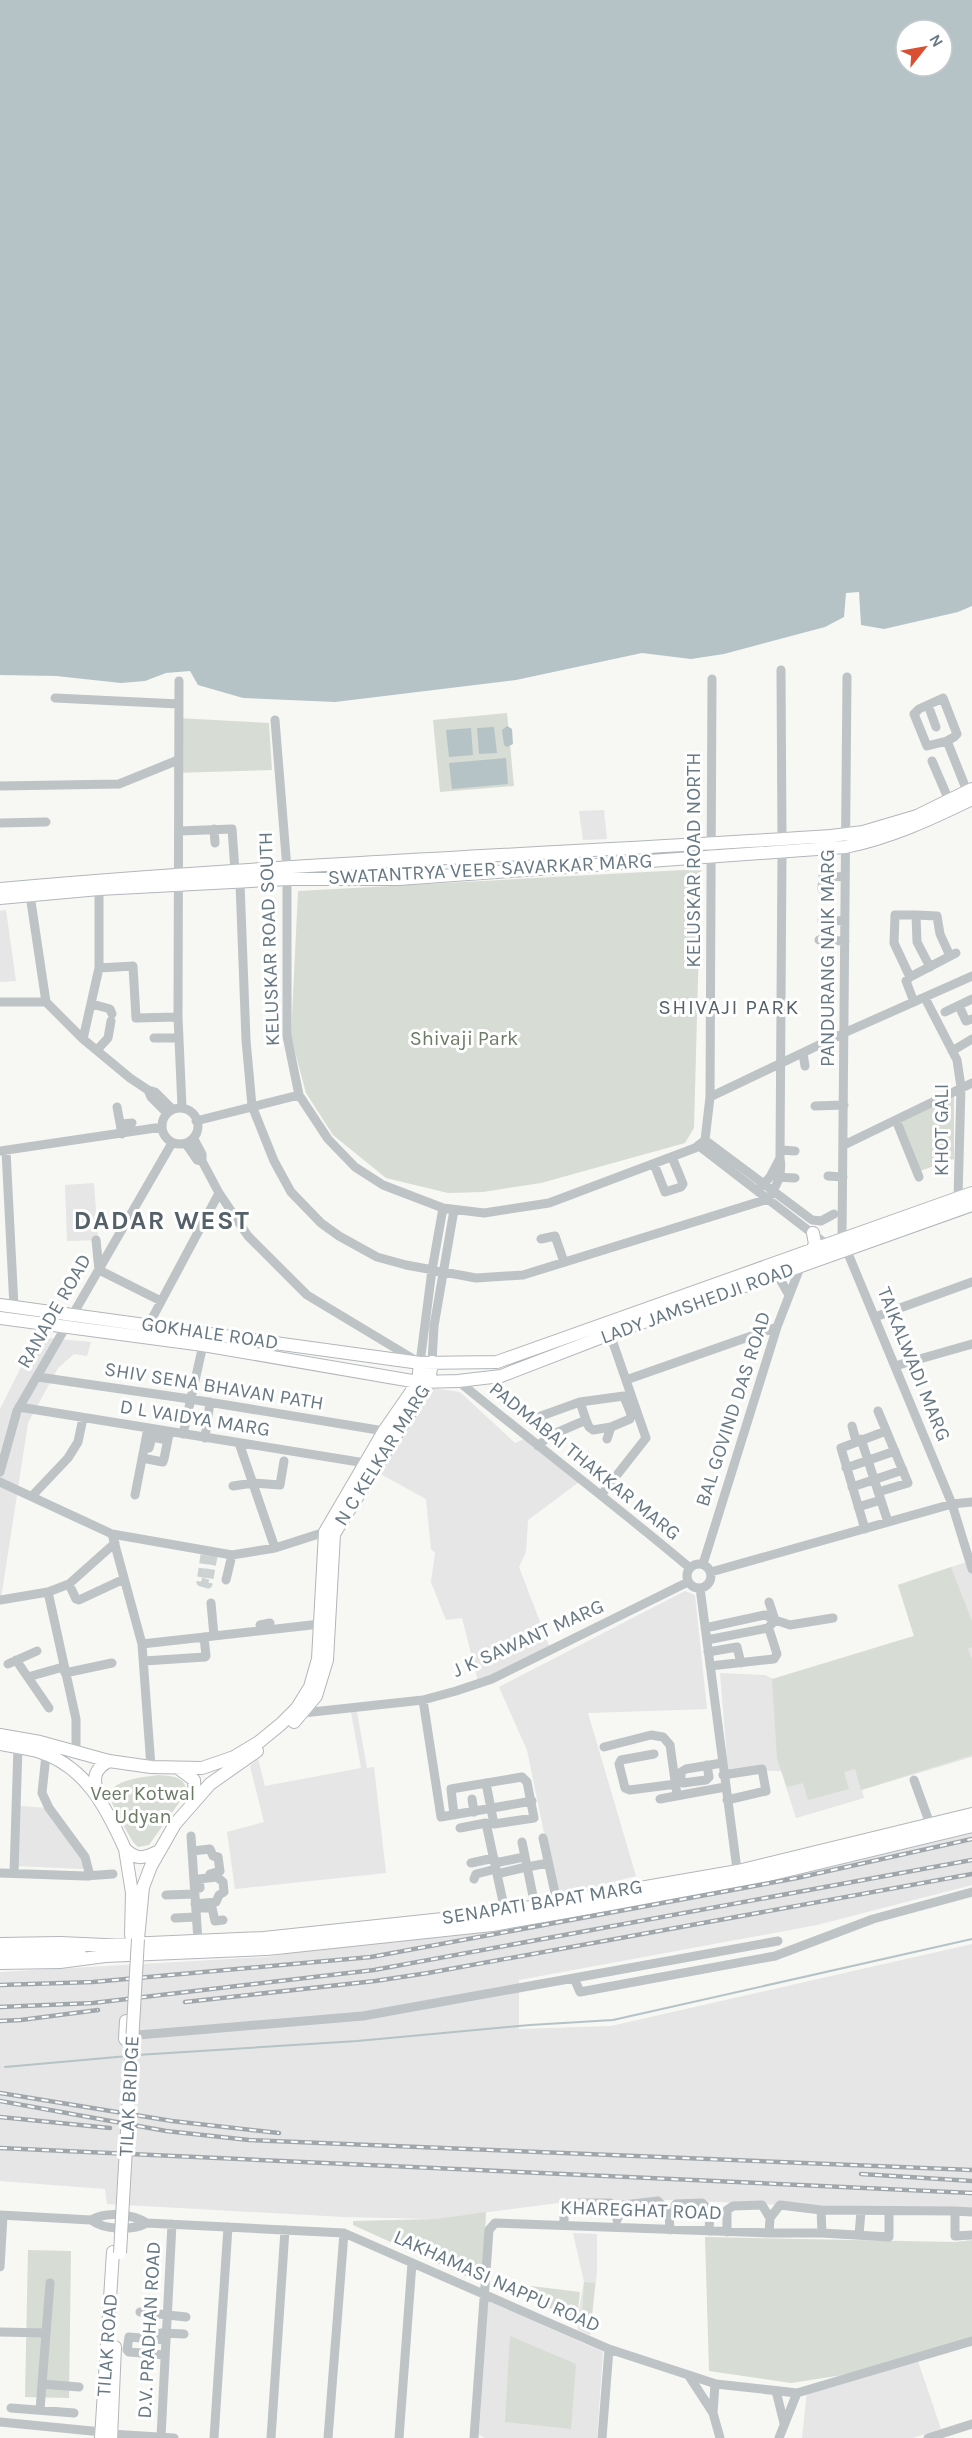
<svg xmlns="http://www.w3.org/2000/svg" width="972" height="2438" viewBox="0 0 972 2438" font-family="Karla,sans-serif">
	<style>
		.built { fill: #e5e6e5 }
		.green { fill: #d7dcd4 }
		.water { fill: #b6c3c6; fill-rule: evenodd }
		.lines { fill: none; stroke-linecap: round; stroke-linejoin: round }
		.stream { stroke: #b6c3c6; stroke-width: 2 }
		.minor-tunnel { stroke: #ccd1d2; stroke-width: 9; stroke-dasharray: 9 4.5; stroke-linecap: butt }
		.major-casing { stroke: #b2b7bb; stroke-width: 14 }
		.minor { stroke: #bec3c6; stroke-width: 9 }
		.major { stroke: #fff; stroke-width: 12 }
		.rail-casing { stroke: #a0a7ac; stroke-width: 4.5 }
		.rail { stroke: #fff; stroke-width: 2; stroke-dasharray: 7; stroke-linecap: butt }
		.major-bridge-casing { stroke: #b2b7bb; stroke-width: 14; stroke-linecap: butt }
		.major-bridge { stroke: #fff; stroke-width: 12 }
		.labels { text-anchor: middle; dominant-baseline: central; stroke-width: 6; stroke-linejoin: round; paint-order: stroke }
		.street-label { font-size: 20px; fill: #687984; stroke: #fff }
		.park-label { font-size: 20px; fill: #6c7b66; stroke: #fff }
		.neighbourhood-label { font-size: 21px; letter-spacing: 1.5px; fill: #556169; stroke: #fff }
		.district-label { font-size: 26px; font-weight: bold; letter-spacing: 1.5px; fill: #556169; stroke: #fff }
	</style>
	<rect width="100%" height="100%" fill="#f7f7f4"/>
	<path class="built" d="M604 810 607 839 583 840 579 811Z
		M6 910 16 981 0 982V911Z
		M94 1183 98 1240 67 1241 65 1185Z
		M36 1337 91 1342 87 1356 74 1354 58 1368 28 1423 0 1605V1409Z
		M432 1388 460 1392 515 1443 524 1439 579 1482 528 1520 526 1552 519 1567 550 1648 478 1681 462 1618 446 1620 431 1582 435 1553 431 1549 426 1499 375 1471Z
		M972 1560V1757L862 1790 864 1798 796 1818 781 1771H728L720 1673 765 1675 773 1679 914 1636 898 1585Z
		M685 1591 695 1595 707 1709 588 1713 636 1876 557 1896 527 1750 499 1687Z
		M351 1712H357L367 1768 374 1767 386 1873 235 1889 227 1832 264 1822 250 1766 258 1759 265 1786 361 1768Z
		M20 1806 47 1808 83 1855V1869L17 1866Z
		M972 1831V1885L817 1925 519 1980V2029L611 2026 972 1944V2214L676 2200 574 2201 435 2219 344 2217 107 2204 105 2189 0 2181V1972L267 1957 858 1858Z
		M573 2233 597 2234V2272L590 2335 578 2330 577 2319 584 2282Z
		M488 2301 603 2352 597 2438H485L479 2435Z
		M918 2361 941 2429 913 2438H802L807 2391Z"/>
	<path class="green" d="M507 713 514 786 440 792 433 720Z
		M177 718 269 723 272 770 174 773Z
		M701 869 694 1128 685 1143 541 1183 483 1192 448 1193 386 1178 333 1135 306 1093 291 1037 298 891Z
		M954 1093V1159L920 1171 900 1122Z
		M951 1567 972 1621V1647L968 1649 972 1659V1755L861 1790 855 1769 844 1772 849 1789 808 1800 803 1783 787 1787 777 1759 772 1679 914 1636 898 1585Z
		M158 1775C171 1776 187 1776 186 1793L149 1845 138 1847 133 1842C106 1794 93 1783 158 1775Z
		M486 2212 483 2284 353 2225V2221L435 2219Z
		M705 2237 955 2242 972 2240V2339L882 2369 791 2383 709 2371Z
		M28 2250 71 2251 69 2398 25 2397Z
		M584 2282 595 2283 590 2335 582 2317Z
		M531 2286 580 2292 577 2319 529 2300Z
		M510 2336 576 2364 571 2429 505 2422Z"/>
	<path class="water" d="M0 0H972V606L958 612 884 629 861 625 859 592 846 593 844 617 825 627 724 654 691 659 642 653 516 680 335 702 243 698 198 685 190 671 166 673 145 681 121 683 56 676 0 675ZM906 30H942V66H906Z
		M507 726 512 729 513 744 507 747 504 745 502 730Z
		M494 727 497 753 479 754 477 728Z
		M471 728 473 755 449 757 446 730Z
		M506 758 508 784 452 789 449 763Z"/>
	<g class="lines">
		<path class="stream" d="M137 2055 357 2041 530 2025 613 2020 972 1939
			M5 2067 128 2056"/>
		<path class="minor-tunnel" d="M205 1555 201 1582 208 1584 213 1556"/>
		<defs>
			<path id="major" d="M0 889C276 864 554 854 831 836L863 832 917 816 972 789
				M0 898 99 889 288 879H399L845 847C890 838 931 819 972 799
				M812 1250 815 1244 813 1233
				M0 1305 420 1363 497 1362 972 1193
				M0 1318 203 1345 418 1382 458 1381 501 1376 610 1334 972 1205
				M294 1722 316 1696 327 1660 334 1534 429 1382 432 1362
				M0 1735 40 1742 109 1761 151 1767 202 1768 234 1757 259 1742 281 1724 297 1708 310 1687 318 1659 325 1532 384 1431 418 1382 420 1363
				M0 1744C12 1746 25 1748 37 1751 85 1765 106 1807 125 1849 137 1861 145 1858 159 1851
				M178 1768 194 1780 195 1801
				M97 1793C93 1778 94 1769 109 1761
				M125 1849 132 1893 131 1935
				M138 1939 143 1887 151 1866 175 1824 210 1784 257 1751
				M0 1944 60 1943 105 1945 264 1938 490 1914 738 1871 972 1814
				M0 1954H80
				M0 1963 60 1962 105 1956 267 1949 492 1925 739 1882 972 1826
				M125 2039 126 2021
				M101 2438 113 2252
				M111 2438 115 2347"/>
		</defs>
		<use href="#major" class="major-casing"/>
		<path class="minor" d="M781 670 782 839
			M847 677 842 1239 952 1504 972 1569
			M179 681 178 1017 182 1107
			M55 698 179 704
			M928 705 936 727
			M275 720 287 869V1036L299 1095 328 1139 355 1167 383 1185 443 1208 484 1213 549 1203 695 1148 705 1140 710 1097 712 679
			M947 741 927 746 914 714 919 709 943 698 957 734 954 737 947 741 969 796
			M932 761 951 805
			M0 786 119 784 178 760
			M0 823 46 822
			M214 829 215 843
			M179 831 232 829 235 871
			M240 883 246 1040 252 1106 274 1161 291 1192 321 1223 339 1236 377 1257 406 1265 476 1278 523 1275 768 1199C777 1185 783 1175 780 1158L782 852
			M822 889 823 876 845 877
			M30 895 46 1002 83 1039 130 1078 148 1090 155 1092 171 1108
			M916 915 937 916 940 934 950 956
			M822 920 845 921
			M819 940 845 941
			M99 968 133 966 136 1018 178 1017
			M910 977 894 943 895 915H916L917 942 930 967
			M925 998 957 1060 961 1087 958 1198
			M0 1002H46
			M914 1002 906 981 910 977 956 953
			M92 1004 110 1009 112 1014
			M959 1006 966 1021 972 1019
			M945 1012 972 999
			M154 1038H179
			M83 1039 99 968V889
			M97 1050 108 1038 111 1021
			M952 1051 972 1039
			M803 1053 805 1066
			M148 1090 151 1097 166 1112
			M710 1097 844 1033 972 976
			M815 1106 844 1105
			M117 1107 122 1134
			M162 1126a18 18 0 1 1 36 0a18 18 0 1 1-36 0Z
			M896 1120 919 1177
			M196 1121 299 1095
			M122 1124 132 1123
			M194 1139 202 1154V1161
			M705 1140 812 1220 821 1221 834 1214
			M186 1144 197 1160 202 1161 219 1193 248 1236 307 1295 420 1363 432 1270 443 1208
			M844 1145 972 1083
			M699 1146 830 1247
			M781 1150 795 1151
			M0 1151 162 1127
			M6 1151 14 1307
			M654 1164 665 1192 681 1187 683 1184 672 1157
			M828 1176 843 1177
			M776 1177 795 1178
			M760 1188 770 1177 780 1158
			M541 1239 555 1236 564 1262
			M96 1240 99 1270 161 1301
			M777 1274 789 1295
			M875 1317 972 1282
			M148 1326 219 1193
			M432 1362 434 1326 454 1210
			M895 1366 972 1344
			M38 1377 190 1399 384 1431
			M626 1380 777 1327
			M458 1381C535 1444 614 1504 690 1568
			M19 1407 365 1463
			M878 1411 908 1483 878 1492
			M586 1420 589 1427 593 1430 611 1427 630 1419 631 1414 624 1397
			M852 1426 856 1441
			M183 1434 203 1345
			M549 1436 540 1418 541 1416 580 1402 631 1395
			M205 1438 210 1402
			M607 1439 611 1427
			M861 1439 888 1522
			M239 1443 275 1548
			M538 1446 549 1436 586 1420 580 1402
			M149 1448 152 1437 167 1440
			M142 1458 163 1462
			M164 1459 169 1434
			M846 1468 895 1451
			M0 1472 17 1411 172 1143
			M0 1482 112 1534 142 1644 151 1767
			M233 1486 253 1483 280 1485 284 1461
			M852 1487 903 1470
			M602 1494 646 1438 610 1334
			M135 1495 148 1428
			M32 1496 68 1458 78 1442 83 1418
			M858 1507 881 1500
			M865 1529 841 1448 886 1431
			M112 1534 232 1555 275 1548 325 1532
			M687 1576a12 12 0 1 1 24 0a12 12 0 1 1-24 0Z
			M703 1564 777 1327 801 1265
			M711 1572 952 1504 972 1502
			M226 1580 232 1555
			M69 1584 76 1599 79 1600 124 1579
			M700 1588 738 1877
			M48 1592 76 1719V1752
			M0 1600 48 1592 69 1584 115 1543
			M769 1602 775 1620 790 1625 833 1618
			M211 1603 214 1636
			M260 1625 270 1623
			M705 1628 765 1615 775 1620 768 1628 707 1640
			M142 1644 320 1624
			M708 1652 737 1647 741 1663
			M16 1660 49 1708
			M144 1661 205 1657 206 1656 204 1637
			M8 1664 37 1651
			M710 1666 774 1659 777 1654 770 1632
			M65 1673 112 1663
			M28 1677 63 1667
			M423 1700 441 1817 532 1801
			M303 1713 423 1700 456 1691 492 1679 688 1582
			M604 1747 651 1735 663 1737 670 1745 677 1795
			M654 1754 621 1760 619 1764 625 1788 630 1790 676 1784
			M46 1755 42 1793 49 1808 85 1857 90 1876
			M707 1765 709 1777 706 1780 683 1783 681 1781V1772L686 1769 722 1763
			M723 1775 762 1769 766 1791 727 1800
			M914 1780 930 1824
			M472 1799 474 1812
			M660 1799 725 1787
			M454 1815 451 1789 522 1777 527 1782 534 1818 494 1824 486 1783
			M460 1828 486 1823 505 1911
			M191 1836 198 1941
			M543 1838 557 1902
			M522 1842 535 1906
			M192 1851 210 1849 213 1856 218 1857 220 1871 210 1874
			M471 1863 494 1858
			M495 1863 519 1858
			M527 1867 548 1863
			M0 1873 85 1876 113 1874
			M14 1873 18 1747
			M497 1874 522 1868
			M474 1879 476 1874 496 1869
			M166 1895 195 1894
			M195 1904 216 1902 219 1895 224 1892 223 1882 217 1877 199 1879 200 1888
			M201 1908H212L215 1921 223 1920
			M175 1918 196 1917
			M574 1978 778 1941
			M126 2034 138 2035 363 2016 574 1978 580 1992 775 1956 873 1919 972 1892
			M955 2211 972 2212
			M0 2215 91 2220C107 2211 132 2214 147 2223L344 2233 609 2349 716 2384 797 2393 972 2341
			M91 2220C104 2230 132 2231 147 2223
			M617 2220 623 2205 658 2201 669 2213
			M564 2225V2205L569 2203H610L617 2216
			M670 2230 669 2213 676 2204 702 2203 710 2211 709 2231
			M727 2232V2210L733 2206 762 2205 770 2218
			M769 2233 770 2218 780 2205 821 2210
			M822 2233 889 2237V2212
			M859 2235 861 2211
			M0 2267 3 2216
			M140 2312 186 2317
			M0 2332 46 2333
			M161 2333 184 2334
			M165 2355 129 2352 127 2350 129 2337 166 2340
			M689 2376 713 2413
			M42 2384 79 2387
			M715 2384 713 2413 720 2438
			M776 2391 784 2423
			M11 2408 74 2413
			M40 2410 50 2283
			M0 2422 102 2432
			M111 2434 174 2438
			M161 2437 172 2224
			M214 2438 228 2227
			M271 2438 285 2230
			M328 2438 344 2233
			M399 2438 412 2263
			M474 2438 489 2230 495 2223 769 2233H822L821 2210 955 2211V2236L972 2235
			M602 2438 609 2349
			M779 2438 797 2393
			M928 2438 972 2424"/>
		<use href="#major" class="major"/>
		<defs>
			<path id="rail" d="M0 1985 93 1982 371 1957 797 1878 972 1839
				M185 2002 375 1981 428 1973 972 1874
				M0 2007 93 2003 374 1970 972 1860
				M0 2021 21 2020 98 2010
				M0 2093 172 2121 279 2133
				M0 2101 166 2131 249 2140 972 2170
				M0 2117 110 2128
				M0 2148 972 2193
				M861 2174 972 2181"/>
		</defs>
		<use href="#rail" class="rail-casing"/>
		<use href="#rail" class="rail"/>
		<defs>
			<path id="major-bridge" d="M120 2253 138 1939"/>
		</defs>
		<use href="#major-bridge" class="major-bridge-casing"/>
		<use href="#major-bridge" class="major-bridge"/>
	</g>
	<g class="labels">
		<g class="street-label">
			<text transform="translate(693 860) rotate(-90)">KELUSKAR ROAD NORTH</text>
			<text transform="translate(490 869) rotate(-3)">SWATANTRYA VEER SAVARKAR MARG</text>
			<text transform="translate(269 939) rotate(-92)">KELUSKAR ROAD SOUTH</text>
			<text transform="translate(827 958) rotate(-90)">PANDURANG NAIK MARG</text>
			<text transform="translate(941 1130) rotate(-90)">KHOT GALI</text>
			<text transform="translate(697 1303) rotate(-20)">LADY JAMSHEDJI ROAD</text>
			<text transform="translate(54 1311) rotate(-60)">RANADE ROAD</text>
			<text transform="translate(210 1333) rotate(8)">GOKHALE ROAD</text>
			<text transform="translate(914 1364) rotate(68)">TAIKALWADI MARG</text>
			<text transform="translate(214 1386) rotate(9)">SHIV SENA BHAVAN PATH</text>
			<text transform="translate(733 1409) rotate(-72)">BAL GOVIND DAS ROAD</text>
			<text transform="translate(195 1418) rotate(9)">D L VAIDYA MARG</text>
			<text transform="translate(382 1455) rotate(-58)">N C KELKAR MARG</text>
			<text transform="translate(585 1461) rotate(39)">PADMABAI THAKKAR MARG</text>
			<text transform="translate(528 1638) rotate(-24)">J K SAWANT MARG</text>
			<text transform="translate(542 1902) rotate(-9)">SENAPATI BAPAT MARG</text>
			<text transform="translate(129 2096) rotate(-87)">TILAK BRIDGE</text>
			<text transform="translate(641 2210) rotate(2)">KHAREGHAT ROAD</text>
			<text transform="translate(497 2281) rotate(24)">LAKHAMASI NAPPU ROAD</text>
			<text transform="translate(149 2330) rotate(-87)">D.V. PRADHAN ROAD</text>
			<text transform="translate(107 2345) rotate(-86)">TILAK ROAD</text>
		</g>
		<g class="park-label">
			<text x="464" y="1038">Shivaji Park</text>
			<text x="143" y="1793">Veer Kotwal<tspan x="143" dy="23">Udyan</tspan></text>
		</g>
		<g class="neighbourhood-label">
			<text x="729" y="1007">SHIVAJI PARK</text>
		</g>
		<g class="district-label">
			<text x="162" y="1220">DADAR WEST</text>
		</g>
	</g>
	<g transform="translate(924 48) rotate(59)"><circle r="28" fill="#ffffff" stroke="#c3c9ce" stroke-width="1.5"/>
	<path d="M0-4.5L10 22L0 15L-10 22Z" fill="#da4f31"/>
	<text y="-9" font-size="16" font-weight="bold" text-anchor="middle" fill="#687984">N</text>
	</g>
</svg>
